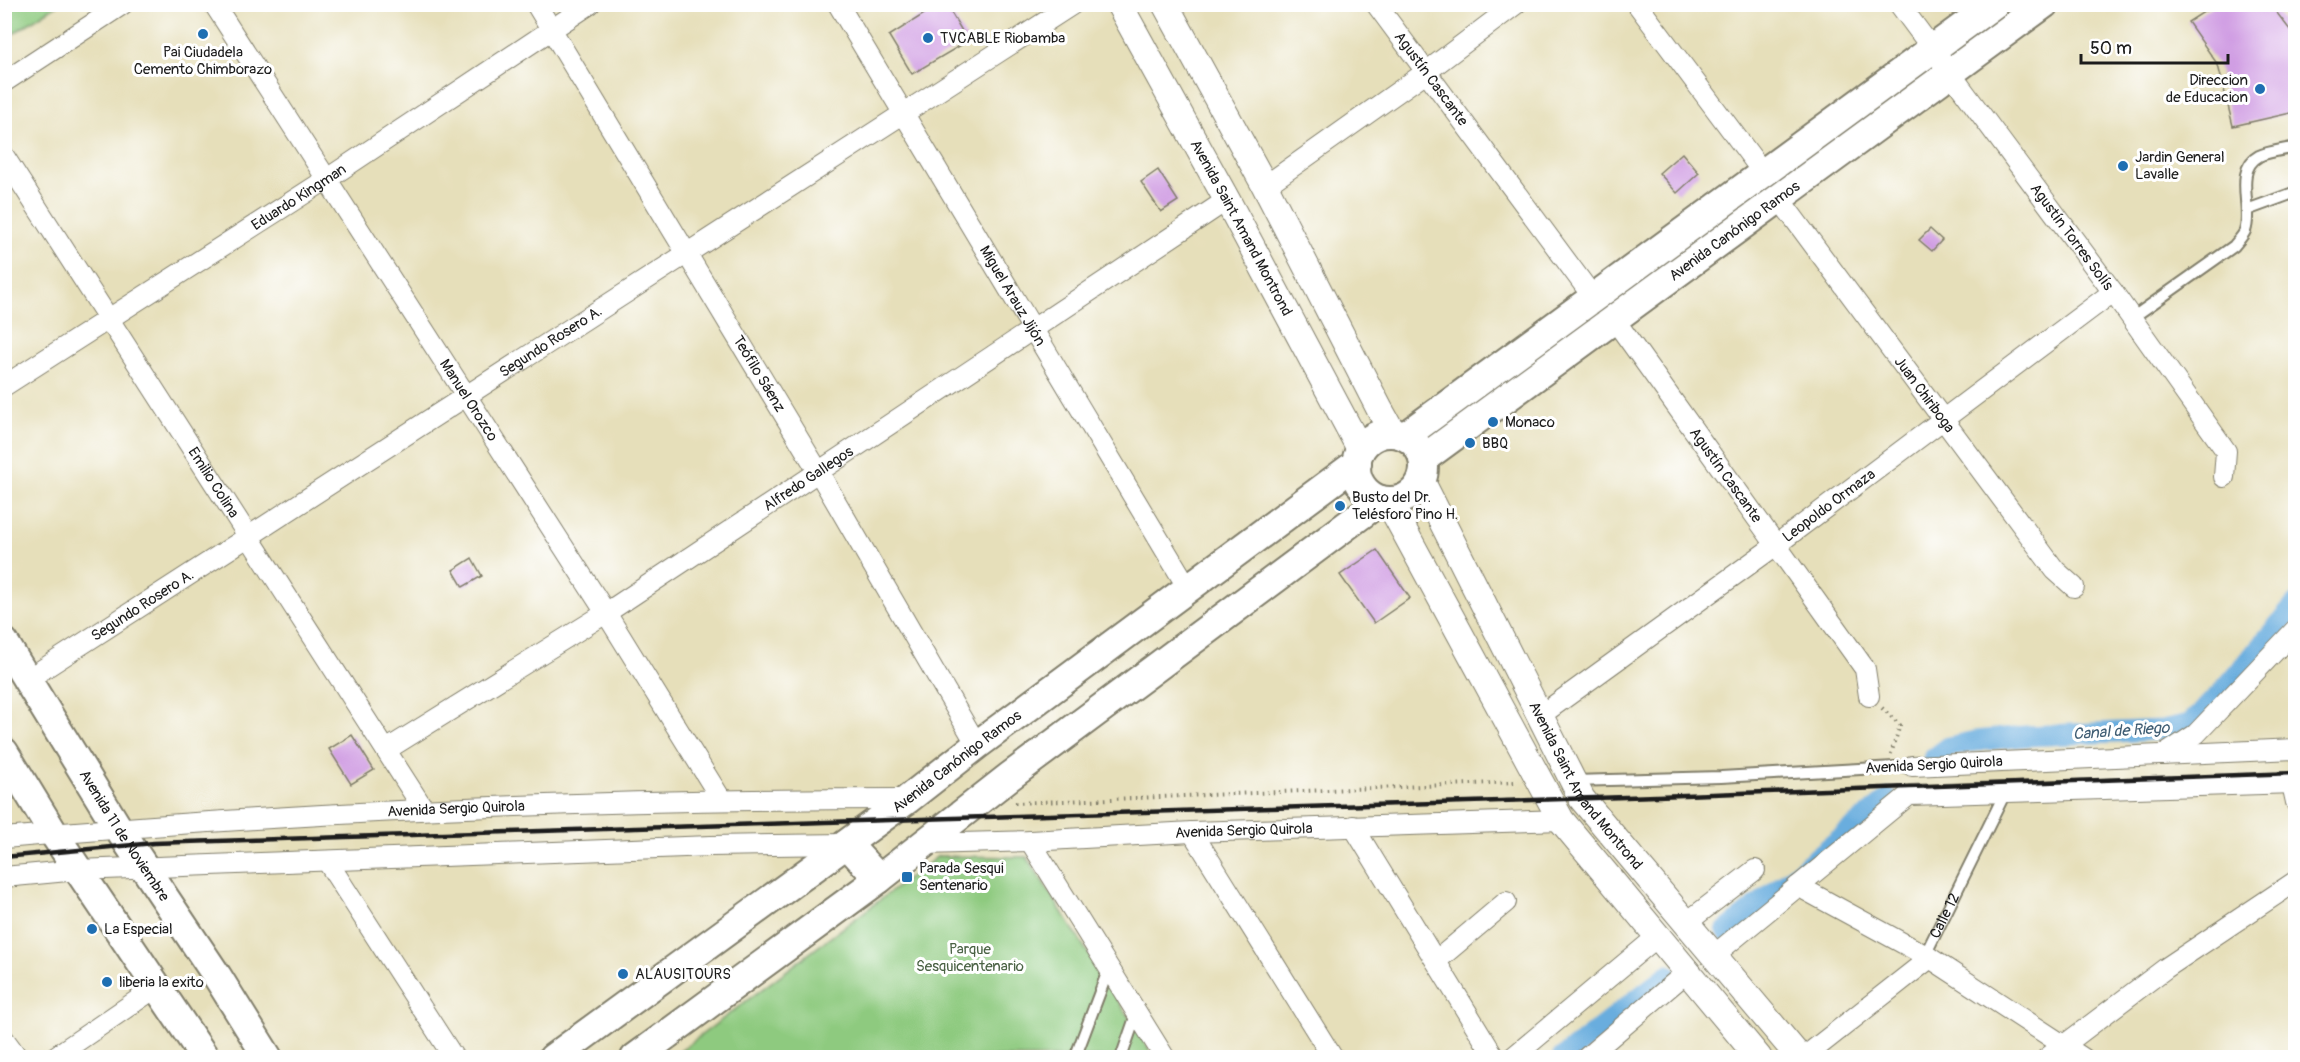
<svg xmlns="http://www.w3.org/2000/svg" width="2300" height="1062" viewBox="0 0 2300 1062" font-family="Pangolin,sans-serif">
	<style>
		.green { fill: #8eca7f; stroke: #55734e; stroke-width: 1.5 }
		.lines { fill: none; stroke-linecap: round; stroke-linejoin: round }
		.canal { stroke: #69adde; stroke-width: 21 }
		.building { fill: #d09ee3 }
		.service-casing { stroke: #817e6b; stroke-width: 14 }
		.minor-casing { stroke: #817e6b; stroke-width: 22 }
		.tertiary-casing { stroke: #817e6b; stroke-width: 28 }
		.secondary-casing { stroke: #817e6b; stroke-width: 32 }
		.path { stroke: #817e6b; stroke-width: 4; stroke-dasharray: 1.5 4.5; stroke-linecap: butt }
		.service { stroke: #fff; stroke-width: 10 }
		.minor { stroke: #fff; stroke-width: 20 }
		.tertiary { stroke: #fff; stroke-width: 26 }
		.secondary { stroke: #fff; stroke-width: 28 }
		.rail { stroke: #1c1c1c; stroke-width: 4.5 }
		.poi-dot { fill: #1f6fb2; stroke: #fff; stroke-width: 2 }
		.labels { text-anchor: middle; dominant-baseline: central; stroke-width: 6; stroke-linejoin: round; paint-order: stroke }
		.poi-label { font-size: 15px; fill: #1c1c1c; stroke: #fff; text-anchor: start }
		.street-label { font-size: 15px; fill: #1c1c1c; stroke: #fff }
		.park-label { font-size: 15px; fill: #4a6244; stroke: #fff }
		.water-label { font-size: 16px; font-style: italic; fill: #3f5d73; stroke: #fff }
	</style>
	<rect width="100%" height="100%" fill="#fff"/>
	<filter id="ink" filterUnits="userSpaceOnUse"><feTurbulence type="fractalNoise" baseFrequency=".0167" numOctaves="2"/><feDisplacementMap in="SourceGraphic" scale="12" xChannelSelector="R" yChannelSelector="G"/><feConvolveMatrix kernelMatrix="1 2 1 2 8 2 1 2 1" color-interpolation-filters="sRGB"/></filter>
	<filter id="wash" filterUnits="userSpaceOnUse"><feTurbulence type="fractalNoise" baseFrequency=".008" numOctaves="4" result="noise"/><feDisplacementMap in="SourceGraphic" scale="24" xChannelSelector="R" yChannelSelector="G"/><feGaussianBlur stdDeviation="1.35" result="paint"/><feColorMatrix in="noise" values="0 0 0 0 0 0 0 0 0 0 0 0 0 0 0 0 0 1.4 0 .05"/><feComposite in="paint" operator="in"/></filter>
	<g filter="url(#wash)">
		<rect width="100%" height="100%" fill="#e6dfba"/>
		<path class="green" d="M5 4H57V5L5 39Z
			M938 856 1027 857 1154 1057 671 1058Z"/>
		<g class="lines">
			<path class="canal" d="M1933 759 1949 747 1975 741 2026 736 2162 730 2190 724 2223 691 2296 604
				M1726 931 1889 799
				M1562 1058 1668 975"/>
		</g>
		<g id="blocks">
			<path class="building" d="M940 4H946L968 41 912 74 889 36Z
				M2216 4H2270L2294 35 2295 112 2233 126 2218 65 2188 22Z
				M1682 153 1699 173 1677 193 1659 173Z
				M1158 170 1178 201 1161 212 1141 182Z
				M1930 229 1942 240 1932 251 1919 240Z
				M1377 550 1410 598 1374 623 1340 575Z
				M472 558 482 576 463 587 453 570Z
				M352 735 374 770 351 784 329 749Z"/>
		</g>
	</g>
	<g filter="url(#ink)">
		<use href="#blocks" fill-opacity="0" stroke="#817e6b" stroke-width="1.5"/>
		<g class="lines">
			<defs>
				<g id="service">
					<path d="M2247 210 2296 192"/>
					<path d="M2132 318 2234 246C2237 242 2243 236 2245 231 2253 209 2233 170 2259 156 2269 151 2284 150 2296 147"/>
					<path d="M1573 781 1721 777 1912 766"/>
					<path id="s1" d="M1930 958 1929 947 2005 793"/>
					<path d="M1075 1058 1109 968"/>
					<path d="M1121 1058 1137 1012"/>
				</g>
				<g id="minor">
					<path id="s2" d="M214 4 606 613 721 799"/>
					<path id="s3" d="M536 4 818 471 977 745"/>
					<path id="s4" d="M838 4 1188 588"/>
					<path id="s5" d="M1376 4 1593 297"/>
					<path d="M1637 4 1764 174"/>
					<path id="s6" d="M1899 4 2113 292 2226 451 2224 477"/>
					<path d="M4 82 123 4"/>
					<path id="s7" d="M4 156 423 808"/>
					<path d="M1265 186 1426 72 1516 4"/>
					<path id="s8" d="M1778 197 2055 570 2074 587"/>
					<path id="s9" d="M1614 319 1865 669 1869 696"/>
					<path id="s10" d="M4 386 327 179 590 4"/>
					<path id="s11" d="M28 679 1073 4"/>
					<path id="s12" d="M1541 715 1776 545 2113 292"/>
					<path id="s13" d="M386 750 606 613 1227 200"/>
					<path d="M2164 755 2196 734 2296 629"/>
					<path d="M1912 766 2296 749"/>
					<path d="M2292 784 2296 802"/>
					<path d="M1353 826 1495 1058"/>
					<path d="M1192 832 1333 1058"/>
					<path id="s14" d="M4 838C305 811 606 799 908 799"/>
					<path d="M1030 841 1165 1058"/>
					<path id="s15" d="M924 844 1030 841 1192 832 1561 820"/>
					<path d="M327 861 454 1058"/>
					<path d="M4 877 78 870 711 846 847 844"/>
					<path d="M1798 886 1930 958 2083 1058"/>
					<path d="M1686 923 1755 870"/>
					<path d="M1713 956 1909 795 2296 783"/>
					<path d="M1436 961 1506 902"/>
					<path d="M4 1039 18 1058"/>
					<path d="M53 1058 158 986"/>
					<path d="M1512 1058 1658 936"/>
					<path d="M1586 1058 1687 972"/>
					<path d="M1803 1058 1930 958"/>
					<path d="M2047 1058 2166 968 2296 881"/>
				</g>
				<g id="tertiary">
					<path id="s16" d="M1119 4 1227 200 1361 451"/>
					<path d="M1165 4 1265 186 1380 410 1393 433"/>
					<path id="s17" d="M1421 480 1582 799 1800 1058"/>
					<path d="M1388 501 1561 820 1759 1058"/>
				</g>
				<g id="secondary">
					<circle cx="1390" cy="467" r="34"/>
					<path d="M1405 436 1994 4"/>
					<path id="s18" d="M1423 459 2044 4"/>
					<path id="s19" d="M4 642 118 828 217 976 268 1058"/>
					<path d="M4 752 54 834 205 1058"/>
					<path d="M847 844 879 879"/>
					<path id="s20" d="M553 1058 908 799 977 745 1357 463"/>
					<path d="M635 1058 879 879 1009 777 1381 500"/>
				</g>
			</defs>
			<use href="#service" class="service-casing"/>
			<use href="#minor" class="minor-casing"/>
			<use href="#tertiary" class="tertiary-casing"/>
			<use href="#secondary" class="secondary-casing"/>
			<path class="path" d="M1882 708 1900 725 1891 754
				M1015 803 1517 782"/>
			<use href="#service" class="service"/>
			<use href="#minor" class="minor"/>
			<use href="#tertiary" class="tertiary"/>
			<use href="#secondary" class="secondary"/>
			<path class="rail" d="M4 857 154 843 1657 796 2296 773"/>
		</g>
	</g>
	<g class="poi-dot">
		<circle cx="203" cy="34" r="6"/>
		<circle cx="928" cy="38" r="6"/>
		<circle cx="2260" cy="89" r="6"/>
		<circle cx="2123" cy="166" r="6"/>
		<circle cx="1493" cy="422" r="6"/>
		<circle cx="1470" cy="443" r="6"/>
		<circle cx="1340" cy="506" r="6"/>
		<rect x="901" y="871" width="12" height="12" rx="3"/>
		<circle cx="92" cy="929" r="6"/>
		<circle cx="623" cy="974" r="6"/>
		<circle cx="107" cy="982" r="6"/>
	</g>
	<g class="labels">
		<g class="poi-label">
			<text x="940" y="38">TVCABLE Riobamba</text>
			<text x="203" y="52" text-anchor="middle">Pai Ciudadela<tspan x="203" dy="17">Cemento Chimborazo</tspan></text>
			<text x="2248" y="80" text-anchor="end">Direccion<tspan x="2248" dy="17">de Educacion</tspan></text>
			<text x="2135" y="157">Jardin General<tspan x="2135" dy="17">Lavalle</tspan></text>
			<text x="1505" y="422">Monaco</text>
			<text x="1482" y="443">BBQ</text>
			<text x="1352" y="497">Busto del Dr.<tspan x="1352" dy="17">Telésforo Pino H.</tspan></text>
			<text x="919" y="868">Parada Sesqui<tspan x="919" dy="17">Sentenario</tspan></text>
			<text x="104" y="929">La Especial</text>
			<text x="635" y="974">ALAUSITOURS</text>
			<text x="119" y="982">liberia la exito</text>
		</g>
		<g class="street-label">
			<text stroke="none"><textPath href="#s5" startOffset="93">Agustín Cascante</textPath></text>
			<text stroke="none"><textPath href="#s10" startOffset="350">Eduardo Kingman</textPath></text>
			<text stroke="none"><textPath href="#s16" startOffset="255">Avenida Saint Amand Montrond</textPath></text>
			<text stroke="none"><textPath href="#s18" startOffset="386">Avenida Canónigo Ramos</textPath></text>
			<text stroke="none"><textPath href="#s6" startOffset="290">Agustín Torres Solís</textPath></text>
			<text stroke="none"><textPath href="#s4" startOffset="340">Miguel Arauz Jijón</textPath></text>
			<text stroke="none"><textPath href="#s11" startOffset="622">Segundo Rosero A.</textPath></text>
			<text stroke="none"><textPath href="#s3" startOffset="432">Teófilo Sáenz</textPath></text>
			<text stroke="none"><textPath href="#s8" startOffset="246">Juan Chiriboga</textPath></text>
			<text stroke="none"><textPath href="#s2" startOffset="471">Manuel Orozco</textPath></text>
			<text stroke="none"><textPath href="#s9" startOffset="192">Agustín Cascante</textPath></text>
			<text stroke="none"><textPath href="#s13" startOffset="502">Alfredo Gallegos</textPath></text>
			<text stroke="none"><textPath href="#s7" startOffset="388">Emilio Colina</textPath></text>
			<text stroke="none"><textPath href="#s12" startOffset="356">Leopoldo Ormaza</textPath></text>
			<text stroke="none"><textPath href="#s11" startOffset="136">Segundo Rosero A.</textPath></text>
			<text stroke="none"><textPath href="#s20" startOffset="501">Avenida Canónigo Ramos</textPath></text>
			<text transform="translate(1934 765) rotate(-3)">Avenida Sergio Quirola</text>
			<text stroke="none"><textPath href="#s17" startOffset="348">Avenida Saint Amand Montrond</textPath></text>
			<text stroke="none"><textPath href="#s14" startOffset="453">Avenida Sergio Quirola</textPath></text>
			<text stroke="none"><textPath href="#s15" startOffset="320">Avenida Sergio Quirola</textPath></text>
			<text stroke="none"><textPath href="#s19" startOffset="228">Avenida 11 de Noviembre</textPath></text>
			<text stroke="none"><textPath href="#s1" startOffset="46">Calle 12</textPath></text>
		</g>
		<g class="park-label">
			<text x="970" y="949">Parque<tspan x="970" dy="17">Sesquicentenario</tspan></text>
		</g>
		<g class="water-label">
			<text transform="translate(2121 731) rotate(-4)">Canal de Riego</text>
		</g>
	</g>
	<rect width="2300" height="1062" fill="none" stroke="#fff" stroke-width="24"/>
	<path d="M2081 54v9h147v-9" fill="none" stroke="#1c1c1c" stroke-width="3"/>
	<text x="2090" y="54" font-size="18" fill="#1c1c1c" stroke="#ffffff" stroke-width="4.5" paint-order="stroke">50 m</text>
</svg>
